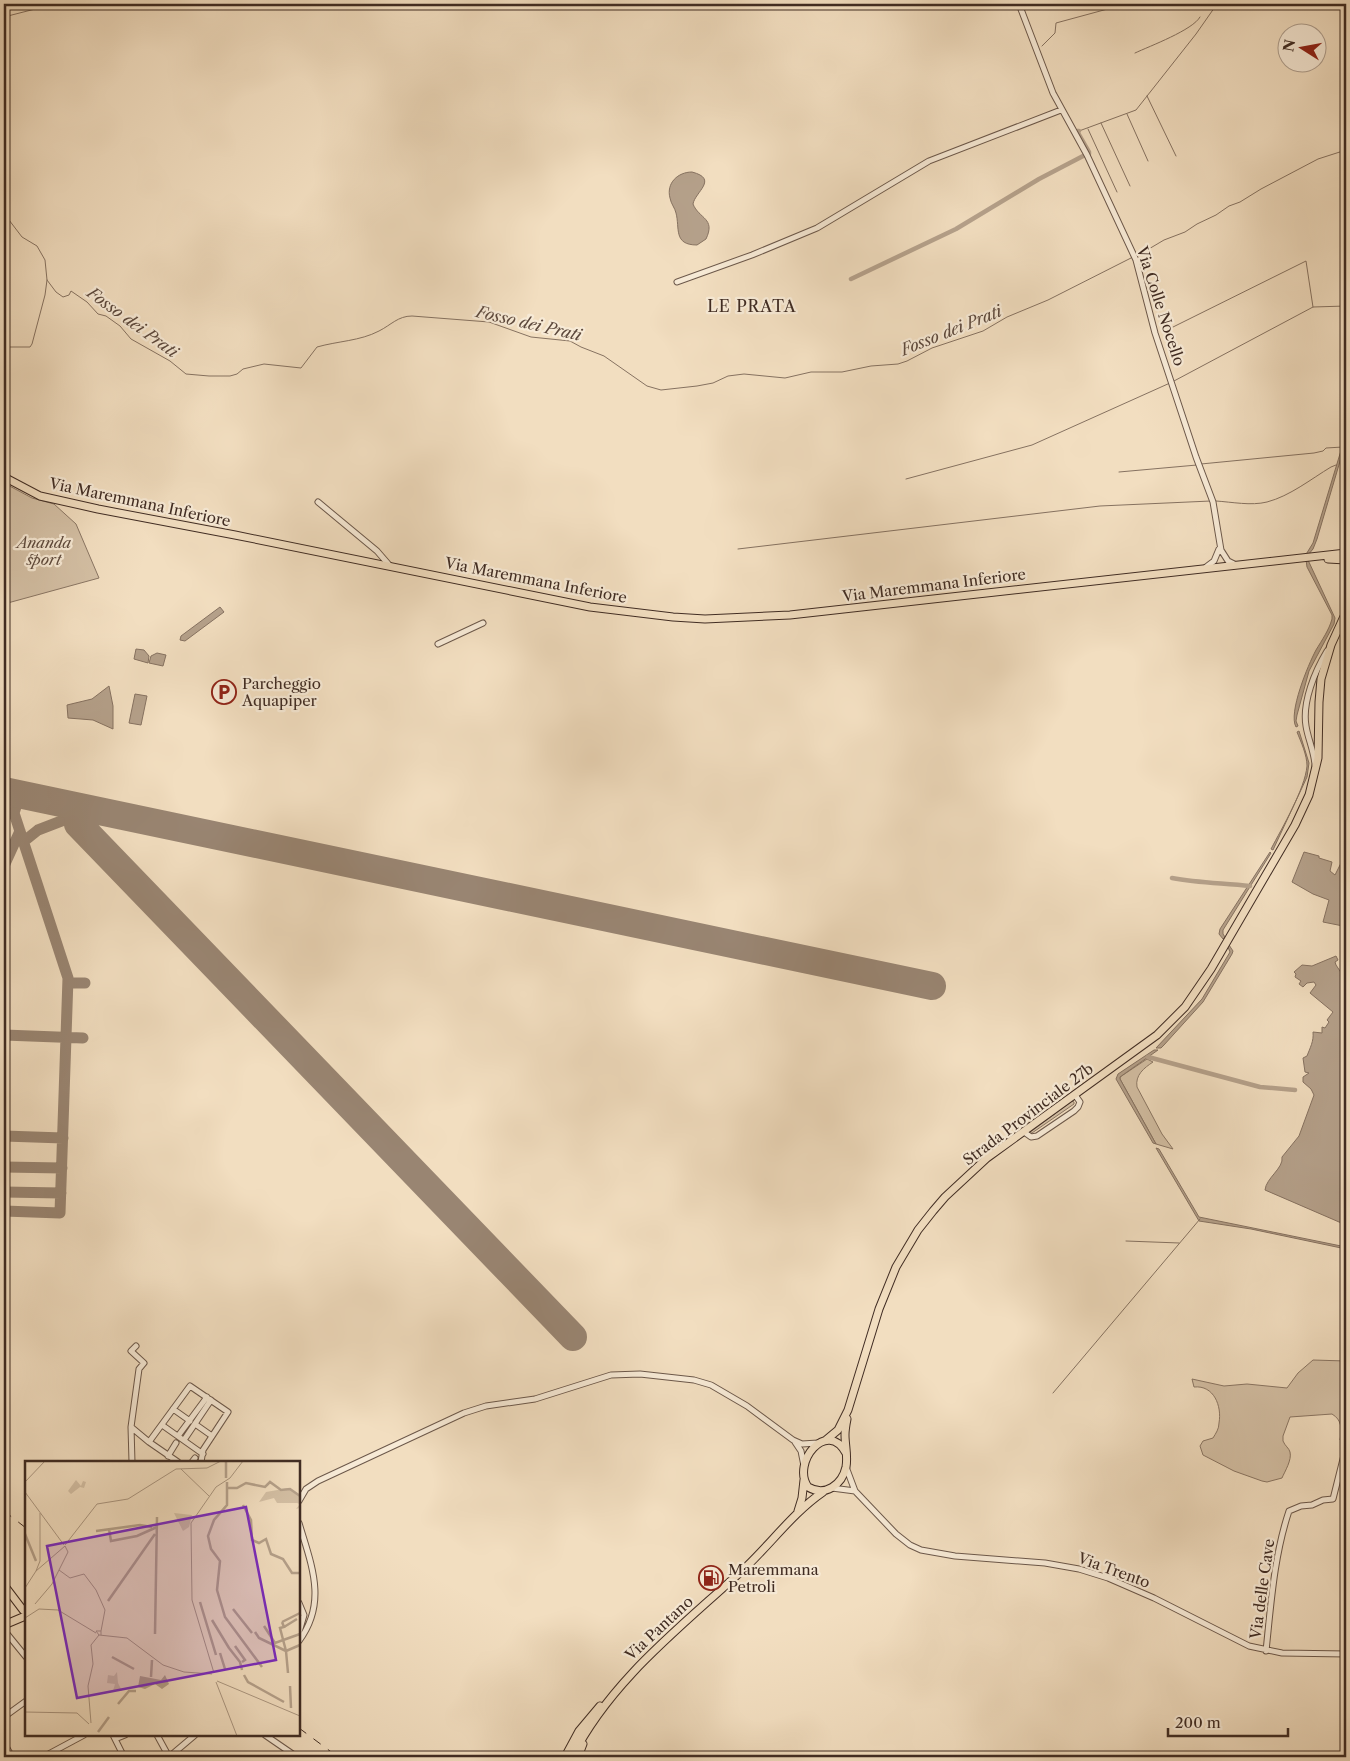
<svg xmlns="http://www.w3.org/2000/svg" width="1350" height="1761" viewBox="0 0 1350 1761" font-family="'Libre Caslon Text',serif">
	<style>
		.green { fill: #d4c0a5; stroke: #8a7664 }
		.water { fill: #b5a18b; stroke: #867261 }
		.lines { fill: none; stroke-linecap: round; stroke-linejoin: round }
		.stream { stroke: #867261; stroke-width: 1 }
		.canal { stroke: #b5a18b; stroke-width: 4.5 }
		.taxiway { stroke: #998572; stroke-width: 11 }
		.runway { stroke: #998572; stroke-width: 28 }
		.minor-casing { stroke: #6c584a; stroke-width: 7 }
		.major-casing { stroke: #402c23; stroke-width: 9 }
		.minor { stroke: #f7ead6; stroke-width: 5 }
		.major { stroke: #f2dec0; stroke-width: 7 }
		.rail { stroke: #402c23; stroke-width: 1; stroke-dasharray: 9 9; stroke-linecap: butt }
		.labels { text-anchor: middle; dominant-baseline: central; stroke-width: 4.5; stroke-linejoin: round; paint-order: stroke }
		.street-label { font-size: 15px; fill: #402c23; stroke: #f7ead6 }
		.park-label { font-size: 15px; font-style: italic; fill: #5e4a3d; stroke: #f7ead6 }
		.poi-label { font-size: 15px; fill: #402c23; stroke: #f7ead6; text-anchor: start }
		.neighbourhood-label { font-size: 16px; letter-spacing: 1px; fill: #402c23; stroke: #f7ead6 }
		.water-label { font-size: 16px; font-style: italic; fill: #5d493d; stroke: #f7ead6 }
		.inset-river { fill: none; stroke: #b5a18b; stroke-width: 2.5 }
		.inset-road { fill: none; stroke: #ab9781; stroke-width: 1 }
		.view { fill: #7b2cbf; fill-opacity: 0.15; stroke: #7b2cbf; stroke-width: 2.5 }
		.inset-edge { fill: none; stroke: #402c23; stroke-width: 2.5 }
	</style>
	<rect width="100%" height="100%" fill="#f2dec0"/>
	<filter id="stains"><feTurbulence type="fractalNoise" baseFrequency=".004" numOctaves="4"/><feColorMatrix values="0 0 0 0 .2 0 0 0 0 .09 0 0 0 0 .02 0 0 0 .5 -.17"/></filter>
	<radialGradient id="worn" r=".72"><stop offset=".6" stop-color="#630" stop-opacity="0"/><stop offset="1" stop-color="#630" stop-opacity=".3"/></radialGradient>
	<path class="green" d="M4 483 32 498 54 504 76 524 99 578 4 604Z
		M1147 1059 1153 1062C1144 1068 1135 1075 1137 1087L1162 1134 1173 1149 1156 1144 1120 1079V1077Z
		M1072 1101 1074 1102V1104L1032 1133H1029Z
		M1313 1360 1346 1361V1433L1344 1442 1340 1440C1342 1429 1342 1420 1332 1414L1290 1417 1283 1436V1441C1285 1446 1289 1448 1290 1452 1292 1460 1285 1471 1282 1478L1267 1482 1262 1481 1234 1471 1203 1455 1200 1446 1203 1441 1213 1438C1216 1433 1219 1429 1219 1423 1222 1406 1214 1385 1194 1387L1192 1379 1224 1386 1247 1384 1287 1388 1298 1373Z"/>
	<path class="water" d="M692 172C719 179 695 192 693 204 699 219 716 218 706 239L697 245C673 245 680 228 676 213 675 208 671 204 670 198 666 183 678 172 692 172Z
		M1346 434V441L1317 539 1313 549 1308 555 1305 556 1313 543Z
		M1306 560H1308L1335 618 1334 624 1309 671 1297 715 1296 721 1298 726 1296 727C1288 713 1308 665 1316 650 1322 640 1329 630 1332 619V615L1307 567Z
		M220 607 224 612 185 641 180 640 181 636Z
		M136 649 144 650 149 656 148 663 134 659Z
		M157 653 166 655 163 666 149 663 151 656Z
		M109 686 113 706V729L93 720 68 718 67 705 92 699Z
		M135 694 147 696 141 725 129 723Z
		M1299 731 1309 763 1307 777 1273 850 1271 849C1282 828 1305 789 1307 766 1307 755 1301 742 1297 732Z
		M1270 852 1271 853 1223 930V934L1225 937 1223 939 1219 934 1220 929Z
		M1304 852 1319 856V858L1332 862 1330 871 1335 875 1341 863 1346 865V916L1343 926 1323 922 1329 900 1313 894 1292 882Z
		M1229 945 1233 951 1232 954 1203 1002 1164 1045 1161 1048H1156L1202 999 1230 952 1228 947Z
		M1336 956 1338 960 1335 962 1336 965 1346 980V1225L1265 1190C1266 1178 1284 1168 1282 1157L1299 1136 1314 1095 1311 1089 1303 1082V1077L1309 1073 1305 1072 1303 1058 1307 1056C1310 1048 1314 1041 1313 1032L1322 1033V1027L1325 1028 1329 1022 1327 1020 1333 1012 1310 993 1316 985 1314 982 1307 983 1303 987 1299 984 1301 981 1295 977 1296 974 1294 972 1302 965 1312 966Z
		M1154 1050H1158L1120 1077V1079L1156 1144 1153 1143 1116 1079 1118 1074Z
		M1156 1148 1159 1149 1199 1217 1346 1247V1249L1251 1229 1199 1221Z"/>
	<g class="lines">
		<path class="stream" d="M222 4C244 10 267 12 289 4
			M4 17 39 8 46 4
			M1042 46 1055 33 1056 23 1126 4
			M1135 53C1150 46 1193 30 1200 17
			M1147 96 1176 156
			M1127 114 1148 161
			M1101 123 1130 186
			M1088 129 1117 192
			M1079 131 1136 110 1196 34 1217 4
			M4 218 9 220 22 237 37 246 45 260 47 280 56 292 63 297 69 295 71 291 87 302 98 314 106 316 120 326 131 339 170 361 186 374 209 376H230L237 374 243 369 264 364 301 368 317 347C338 341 360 341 379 331 391 325 398 316 412 316L489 322 531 337 570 341 581 347 604 356 647 386 661 390 697 386 713 383 728 376 744 374 785 378 811 372H842L871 366 898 364 907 361 932 348 983 331 1007 317 1048 300 1133 257
			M1137 256 1164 240 1185 232 1197 224 1216 215 1229 206 1240 202 1261 189 1318 159 1346 150
			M1167 330 1306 261 1313 307
			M4 347H30L32 344 45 295 47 280
			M1174 381 1313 307 1346 306
			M1201 464 1314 453 1323 451 1326 448 1343 447
			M1119 472 1197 465
			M906 479 1032 445 1170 383
			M1216 501C1232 502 1251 506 1267 502 1290 496 1311 479 1331 467L1336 465
			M738 549 1100 506 1211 501
			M1126 1241 1179 1243
			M1053 1393 1200 1219"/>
		<path class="canal" d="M1079 131H1077L1089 152V154
			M851 279 956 229 1039 179 1085 155
			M1172 878C1198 883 1223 883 1250 886
			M1148 1057 1260 1087 1295 1090"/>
		<path class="taxiway" d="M23 842 38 830 64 820 78 824
			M4 866 20 831
			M68 983H85
			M4 1035 83 1038
			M4 1136 63 1138
			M4 1167 62 1168
			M4 1192 61 1193
			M4 1211 60 1213 68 978 14 813 20 794"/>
		<path class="runway" d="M4 791 932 986
			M78 824 573 1337"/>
		<defs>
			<path id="minor" d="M1019 4 1053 93 1087 155 1136 260 1155 333 1196 457 1213 502 1221 550 1228 561 1234 564
				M677 282 752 255 817 228 929 161 1061 110
				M318 502 377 551 390 566
				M1206 567 1214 561 1219 549
				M438 644 483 623
				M1315 765C1314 751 1308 739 1306 726 1302 702 1315 671 1327 651
				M1024 1132 1031 1137 1037 1136 1074 1111 1078 1107 1080 1102 1075 1095
				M173 1409 190 1421
				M195 1424 212 1436
				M162 1425 203 1454
				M131 1427 139 1369 144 1363 131 1351 136 1346
				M178 1436 207 1397
				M184 1440 211 1400
				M149 1442 178 1462
				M795 1442 801 1451 804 1466
				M168 1456 176 1443
				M132 1462 131 1427 149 1442 190 1386 228 1412 203 1450 201 1462
				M192 1462 195 1458
				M846 1467 855 1491 896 1534 910 1545 921 1550 955 1556 1045 1563 1079 1569 1108 1578 1154 1598 1249 1646 1282 1653 1346 1654
				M832 1488 855 1491
				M299 1501 306 1489 318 1481 464 1413 486 1406 535 1399 611 1375 640 1374 694 1380 711 1385 747 1406 793 1440 802 1444 818 1443
				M299 1523C311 1564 328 1602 299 1641
				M299 1603 304 1615 299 1632
				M4 1630 26 1657
				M1266 1651C1271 1604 1274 1556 1289 1511L1301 1506 1312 1505 1323 1500 1333 1499 1346 1447
				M4 1700V1701
				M4 1717 26 1701
				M113 1735 124 1757
				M157 1735 169 1757
				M265 1735 297 1757
				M115 1739 125 1735
				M4 1743 12 1757
				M43 1757 84 1735
				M169 1757 195 1735"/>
			<path id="major" d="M4 477 40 496 98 509 235 535 590 607 673 617 705 619 790 615 1346 553
				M1328 559 1346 560
				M826 1440 838 1430 848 1410 879 1309 896 1267 918 1230 933 1211 945 1197 987 1158 1157 1035 1185 1007 1211 969 1295 825 1309 795 1318 758 1319 702 1321 679 1331 645 1346 612
				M846 1453C827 1418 791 1463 808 1487 825 1497 842 1485 846 1467 848 1456 845 1445 845 1435 845 1430 846 1424 847 1419
				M798 1511 802 1498 804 1480
				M4 1585 23 1610
				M4 1625 23 1617
				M565 1757 579 1731 600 1706
				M572 1757C612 1678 684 1625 747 1566 773 1541 794 1512 823 1492
				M578 1757 583 1744"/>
		</defs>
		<use href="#minor" class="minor-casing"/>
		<use href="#major" class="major-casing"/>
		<use href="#minor" class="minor"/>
		<use href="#major" class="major"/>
		<path class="rail" d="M4 1511 26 1528
			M299 1728 338 1757"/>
	</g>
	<defs>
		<symbol id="parking-ring" viewBox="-11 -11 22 22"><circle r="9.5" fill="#f7ead6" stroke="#8f2418" stroke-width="1.5"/><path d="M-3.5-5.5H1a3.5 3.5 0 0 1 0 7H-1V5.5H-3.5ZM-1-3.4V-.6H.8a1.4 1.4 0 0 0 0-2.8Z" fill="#8f2418"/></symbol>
		<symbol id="fuel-ring" viewBox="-11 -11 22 22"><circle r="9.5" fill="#f7ead6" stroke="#8f2418" stroke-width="1.5"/><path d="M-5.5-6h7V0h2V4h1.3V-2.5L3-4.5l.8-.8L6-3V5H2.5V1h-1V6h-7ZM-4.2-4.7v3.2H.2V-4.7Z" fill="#8f2418"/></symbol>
	</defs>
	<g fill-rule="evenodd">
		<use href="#parking-ring" x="210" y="678" width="28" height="28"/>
		<use href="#fuel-ring" x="697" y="1564" width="28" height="28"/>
	</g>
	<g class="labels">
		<g class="street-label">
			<text transform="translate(1161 306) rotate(72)">Via Colle Nocello</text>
			<text transform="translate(140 502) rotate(12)">Via Maremmana Inferiore</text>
			<text transform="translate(536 580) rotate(11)">Via Maremmana Inferiore</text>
			<text transform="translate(934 585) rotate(-7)">Via Maremmana Inferiore</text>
			<text transform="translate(1028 1114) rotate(-37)">Strada Provinciale 27b</text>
			<text transform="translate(1114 1570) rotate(20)">Via Trento</text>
			<text transform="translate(1262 1589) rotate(-82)">Via delle Cave</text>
			<text transform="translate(659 1628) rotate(-43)">Via Pantano</text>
		</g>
		<g class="park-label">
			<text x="44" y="542">Ananda<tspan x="44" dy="17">sport</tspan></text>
		</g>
		<g class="poi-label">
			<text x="242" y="683">Parcheggio<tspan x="242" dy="17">Aquapiper</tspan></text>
			<text x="728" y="1569">Maremmana<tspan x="728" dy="17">Petroli</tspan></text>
		</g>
		<g class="neighbourhood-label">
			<text x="752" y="306">LE PRATA</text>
		</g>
		<g class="water-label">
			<text transform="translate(133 322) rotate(36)">Fosso dei Prati</text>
			<text transform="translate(529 323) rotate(13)">Fosso dei Prati</text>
			<text transform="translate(951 330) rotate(-22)">Fosso dei Prati</text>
		</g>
	</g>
	<g transform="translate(25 1461)">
		<rect width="275" height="275" fill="#f2dec0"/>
		<path d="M51 19 56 25 58 20 61 21 59 27 55 26 46 33 43 30ZM264 27 275 35V47L271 48 275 43 272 42H252L249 37 234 41 241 31ZM149 52 167 54 164 66 158 70ZM92 211 93 222 97 230H88L90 223 82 222 83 214 89 215Z" fill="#d4c0a5"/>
		<path d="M140 214 144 223 137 228 130 223 120 228 113 226 115 215 136 219Z" fill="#b5a18b"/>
		<path class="inset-river" d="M201 0V17M202 21V44L189 59 183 75 186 88 195 100 192 129 200 156 237 206M202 27H212L221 22 240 26 245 21 256 29 265 28 275 35M218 44 226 59 227 79 234 82 241 78 246 93 258 98 267 112H275M84 68 86 80 112 75 132 66M71 70 115 64 127 66M0 73 11 100M83 140 130 73M175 141 191 194M208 148 227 172M187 159 204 187M257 161 275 152M257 161 259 166 255 167 261 190M239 165 250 182 275 173M259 166 272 158M230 171 234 177 261 190M130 173 132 56M210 185 220 199 217 201M204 187 215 201 217 209M261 190 275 184M261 190 263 212M195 192 200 208M87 196 109 208M219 214 223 221 259 241M126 216 127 199M265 225 266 247M93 243 104 230H111M73 271 84 256"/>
		<path class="inset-road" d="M156 8 184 35M0 21 20 0M0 31 39 84M40 84 72 43 103 38 151 8 182 7 196 0M34 109 45 117 59 113 71 129 80 149 76 170M11 110 15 100V52M0 127 11 110 40 85M10 143 27 123 43 91 40 85M0 157 14 148 33 149 71 172M76 174V170H71L74 174 102 177 138 204 159 211 187 213M189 212 167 139 166 62 191 26 205 17 218 0M192 220 275 255M191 221 212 275M0 251 52 252 64 263M66 262 63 225 68 203 66 184 74 174"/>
		<path class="view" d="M221 46 251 199 52 237 22 85Z"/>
		<rect width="275" height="275" class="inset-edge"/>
	</g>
	<rect width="1350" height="1761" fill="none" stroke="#f2dec0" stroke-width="20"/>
	<rect x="5" y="5" width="1340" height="1751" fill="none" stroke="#402c23" stroke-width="2.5"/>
	<rect x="10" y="10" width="1330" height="1741" fill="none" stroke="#402c23"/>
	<g transform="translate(1302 48) rotate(281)"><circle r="24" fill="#f7ead6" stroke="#ae9e8e"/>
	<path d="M0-4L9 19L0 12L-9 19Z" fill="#8f2418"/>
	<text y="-8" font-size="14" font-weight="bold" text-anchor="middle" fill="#402c23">N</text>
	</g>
	<path d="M1168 1728v8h120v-8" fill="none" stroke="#402c23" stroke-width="2.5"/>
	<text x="1175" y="1728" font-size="15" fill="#402c23" stroke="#f7ead6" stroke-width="4" paint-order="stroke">200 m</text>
	<rect width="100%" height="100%" filter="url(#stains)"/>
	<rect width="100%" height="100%" fill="url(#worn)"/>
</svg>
